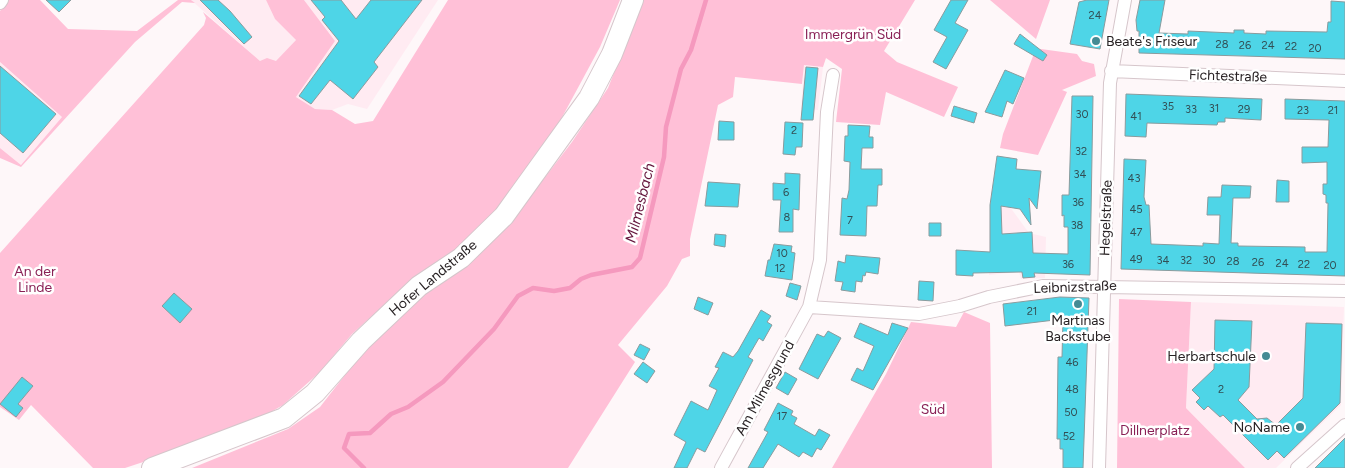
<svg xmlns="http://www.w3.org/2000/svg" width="1345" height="468" viewBox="0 0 1345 468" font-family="Figtree,sans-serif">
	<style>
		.built { fill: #ffebf2 }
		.green { fill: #ffc0d7 }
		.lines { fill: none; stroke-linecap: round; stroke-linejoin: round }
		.stream { stroke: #f599be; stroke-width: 4.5 }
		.building { fill: #4ed5e7; stroke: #8a9b9d }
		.minor-casing { stroke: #d6c6cb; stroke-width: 14 }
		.primary-casing { stroke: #d6c6cb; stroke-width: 22 }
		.minor { stroke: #fff; stroke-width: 12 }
		.primary { stroke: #fff; stroke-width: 20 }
		.poi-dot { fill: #448b94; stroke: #fff; stroke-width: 2 }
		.labels { text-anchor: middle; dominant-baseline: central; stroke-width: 5; stroke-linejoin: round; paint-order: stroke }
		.number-label { font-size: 11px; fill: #324f55 }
		.park-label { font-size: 14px; fill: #892055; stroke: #fff }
		.poi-label { font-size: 14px; fill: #282224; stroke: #fff; text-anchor: end }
		.street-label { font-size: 14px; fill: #282224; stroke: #fff }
		.water-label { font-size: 15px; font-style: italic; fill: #64153c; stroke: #fff }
	</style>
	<rect width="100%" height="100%" fill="#fef7f9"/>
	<path class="built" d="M191 0H266L275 19 296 40 276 62 260 61Z
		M304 0H438L367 109 348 104 332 110 315 109 296 97 335 41Z
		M0 62 62 117 21 165 0 148Z
		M804 65 823 67 818 110 801 109Z
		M990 205 1010 207 1029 233 1046 237 1045 278 1021 279 1019 272 989 275Z
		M1191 302 1344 307 1341 405 1276 468H1245L1186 408Z"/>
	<path class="green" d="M9 0H40L68 29 137 31 178 0H191L195 3 182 2 135 42 21 167 0 158V148L21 165 62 117 0 62V11Z
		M266 0H304L335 41 296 97 315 109 332 110 355 124 373 121 448 0H620L600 47 553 134 500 209 455 251 412 280 352 334 320 372 283 405 240 430 125 468H93L31 405 19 420 0 407V253L204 25 206 18 203 12 260 61 267 58 276 61 296 40 275 19Z
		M643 0H915L884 51 897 62 958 87 944 117 886 92 880 125 836 122 842 69 826 58 823 67 804 65 802 84 735 77 733 97 718 105 690 239V256L682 259 667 286 618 345 635 362 568 468H192L288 429 320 407 367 347 422 295 510 223 572 142 608 88Z
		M990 0H1050L1036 39Z
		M1041 49 1077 54 1082 61 1094 64 1096 76 1062 90 1067 92 1038 155 1000 148 1003 134 1035 51Z
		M1119 299 1191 302 1186 408 1245 468H1117Z
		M964 312 990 323 992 468H832L886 374 911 322 956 327Z"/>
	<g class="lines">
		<path class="stream" d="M364 468 344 448 349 434 370 433 391 414 408 407 443 382 494 329 518 296 533 288 554 291 570 288 581 279 591 275 632 267 640 258 664 157 666 127 681 69 691 50 706 0"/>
	</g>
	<path class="building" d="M46 0H71L59 12Z
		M200 0H218L230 11 252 37 244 44Z
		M311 0H341L356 19 371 0H422L374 62 378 67 353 99 330 80 311 104 299 96 339 41 322 20 325 17Z
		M951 0H968L955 23 968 30 946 69 933 62 947 37 934 30Z
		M1087 0H1109L1100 49 1070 44 1079 2Z
		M1140 0H1165L1159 33 1188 34V31L1234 33V30H1244V33L1266 34V31L1327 32 1328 22H1331V1L1345 2V59L1139 53V31H1137L1136 20Z
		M1020 34 1047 55 1043 61 1014 44Z
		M0 66 56 114 23 153 0 133Z
		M806 67 818 68 813 120H801Z
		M1005 70 1024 78 1013 104 1007 101 1002 117 985 112Z
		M1126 94 1262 99 1261 120 1225 118V122H1218L1217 125 1147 123 1146 137 1125 136Z
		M1072 96H1093L1090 275 1034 273 1035 277 1023 278 1022 272 973 273V276L956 275V250L990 252V205L997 156 1017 159 1016 169 1041 171 1037 209 1029 198 1031 225 1020 209 1001 206 1002 234 1032 232 1033 253 1068 254V227H1064V215L1062 216V195H1069Z
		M1285 99 1345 101V276L1121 269 1124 159 1146 160 1144 197 1146 205H1149L1151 244 1203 246V243L1219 244 1220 215H1207L1208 197H1221L1222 185 1251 186 1250 198H1233L1231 243H1238V246L1305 247V252H1327L1328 203H1326V195L1323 194V184H1327V162L1302 163V147H1328L1329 120 1285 119Z
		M954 106 977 113 974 123 951 116Z
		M719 121 734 122V140H718Z
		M785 122 803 123 802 147H796L795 155 783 154Z
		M848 125 870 126 869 137H873V148H862L861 169H882V185H878L877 206H867L866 236 840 235 842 198 847 199 849 190 850 162 844 161 845 136H848Z
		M785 173 800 174 799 210 793 209V232H779L781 200H773V183L785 184Z
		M1277 180 1289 181V202H1276Z
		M708 182 740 184 738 207 705 206Z
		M929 223H941V236H929Z
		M715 234 726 235 725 247 714 245Z
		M774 244 792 246 791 252 795 253 792 280 765 276 768 260H770Z
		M846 255 880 258 878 274 866 272 865 276 863 275 862 282 856 281 855 292 841 290 843 282 835 281 838 261 845 263Z
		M919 281 934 282 933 301 918 300Z
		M790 283 801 286 797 300 786 296Z
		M174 293 192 309 180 323 162 306Z
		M698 297 713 303 708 315 694 309Z
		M1060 297 1089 298 1083 468H1063V449H1060V439H1057L1058 357H1062L1063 319 1005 326 1003 304Z
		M761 310 771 316 767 322 772 325 763 341 759 338 748 357 753 360 705 452 697 448 687 468H674L686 442 674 435 691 401 708 410 717 390 709 386 719 368 715 367 723 352 733 357 738 351Z
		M1215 320 1252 321 1249 387 1238 400 1257 419 1267 418 1276 425 1303 398 1306 323 1342 324 1340 403 1284 458 1277 451 1268 460 1223 415 1220 417 1208 406 1204 410 1196 402 1200 398 1192 390 1214 369Z
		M860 323 888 335 892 323 908 328 873 390 851 380 857 368 863 371 874 346 854 337Z
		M828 331 841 338 818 379 799 369 817 334 824 337Z
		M640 344 650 349 644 360 634 355Z
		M643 362 655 371 647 383 634 374Z
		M785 372 797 379 788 395 776 388Z
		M22 377 33 386 18 404 23 408 16 417 0 404Z
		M778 403 793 411 791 415 797 418 794 424 815 436 819 429 830 435 821 450 817 448 812 457 803 452 799 457 778 444 763 468H748L768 432 764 430Z
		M1345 438V468H1315Z"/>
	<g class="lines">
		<defs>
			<path id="minor" d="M0 3 2 0
				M1111 71 1345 81
				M809 307 919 314 960 306 989 297 1043 286 1345 291
				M721 468 809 307 820 260 827 112 833 75
				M1099 468 1110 83 1125 0
				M1297 468 1345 425"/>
			<path id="primary" d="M152 468 284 418 315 393 361 341 419 286 461 258 504 216 589 98 612 54 633 0"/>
		</defs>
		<use href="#minor" class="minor-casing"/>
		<use href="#primary" class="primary-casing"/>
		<use href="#minor" class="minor"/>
		<use href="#primary" class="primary"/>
	</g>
	<g class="poi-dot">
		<circle cx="1096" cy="41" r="5"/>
		<circle cx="1078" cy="304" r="5"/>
		<circle cx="1266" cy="356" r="5"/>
		<circle cx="1300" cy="427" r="5"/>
	</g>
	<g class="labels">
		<g class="number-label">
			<text x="1095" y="15">24</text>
			<text x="1222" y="44">28</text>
			<text x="1245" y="45">26</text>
			<text x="1268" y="45">24</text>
			<text x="1291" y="46">22</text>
			<text x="1315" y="48">20</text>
			<text x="1168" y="106">35</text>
			<text x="1214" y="108">31</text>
			<text x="1191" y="109">33</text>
			<text x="1244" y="109">29</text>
			<text x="1303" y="110">23</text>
			<text x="1333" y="110">21</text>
			<text x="1082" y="114">30</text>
			<text x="1136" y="116">41</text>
			<text x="794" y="130">2</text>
			<text x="1081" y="151">32</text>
			<text x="1080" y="174">34</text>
			<text x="1134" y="178">43</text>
			<text x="786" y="192">6</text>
			<text x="1078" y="202">36</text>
			<text x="1136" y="209">45</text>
			<text x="787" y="217">8</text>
			<text x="850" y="220">7</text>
			<text x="1077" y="225">38</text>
			<text x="1136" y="232">47</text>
			<text x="782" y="253">10</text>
			<text x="1136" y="259">49</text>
			<text x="1163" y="260">34</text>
			<text x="1186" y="260">32</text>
			<text x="1209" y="260">30</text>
			<text x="1233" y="261">28</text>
			<text x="1258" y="262">26</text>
			<text x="1282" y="263">24</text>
			<text x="1068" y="264">36</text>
			<text x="1304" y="264">22</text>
			<text x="1330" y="265">20</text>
			<text x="780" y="268">12</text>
			<text x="1032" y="311">21</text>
			<text x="1072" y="362">46</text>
			<text x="1072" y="389">48</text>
			<text x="1221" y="389">2</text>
			<text x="1071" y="412">50</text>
			<text x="782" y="416">17</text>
			<text x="1069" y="436">52</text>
		</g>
		<g class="park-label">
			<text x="853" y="34">Immergrün Süd</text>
			<text x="35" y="271">An der<tspan x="35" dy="16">Linde</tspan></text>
			<text x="933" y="409">Süd</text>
			<text x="1155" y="430">Dillnerplatz</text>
		</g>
		<g class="poi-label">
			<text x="1106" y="41" text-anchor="start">Beate's Friseur</text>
			<text x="1078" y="320" text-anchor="middle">Martinas<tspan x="1078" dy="16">Backstube</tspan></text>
			<text x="1256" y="356">Herbartschule</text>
			<text x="1290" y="427">NoName</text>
		</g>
		<g class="street-label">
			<text transform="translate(1228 76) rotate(2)">Fichtestraße</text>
			<text transform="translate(1106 218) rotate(-88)">Hegelstraße</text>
			<text transform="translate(433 278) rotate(-40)">Hofer Landstraße</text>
			<text transform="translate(1075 287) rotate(-2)">Leibnizstraße</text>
			<text transform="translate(765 388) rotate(-61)">Am Milmesgrund</text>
		</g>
		<g class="water-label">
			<text transform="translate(640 203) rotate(-76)">Milmesbach</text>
		</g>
	</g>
</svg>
